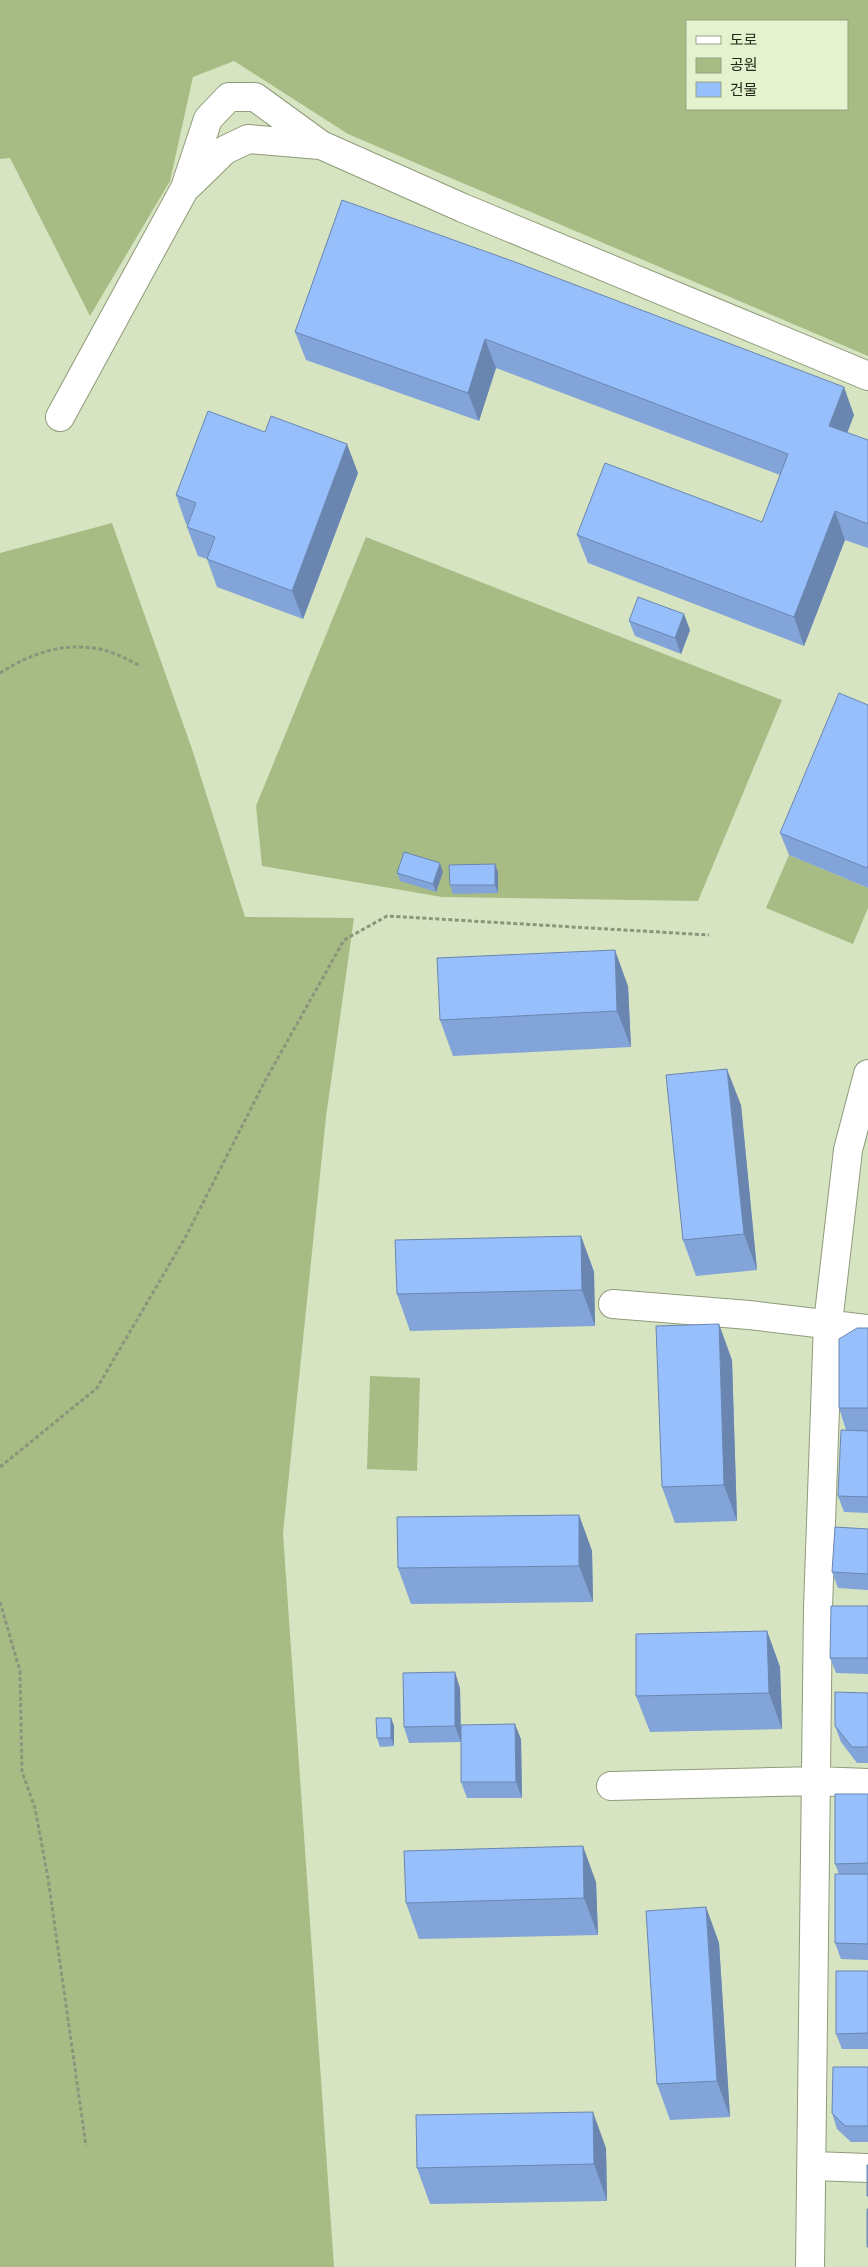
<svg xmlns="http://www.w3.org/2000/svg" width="868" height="2267" viewBox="0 0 868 2267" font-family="'Open Sans','Noto Sans KR',sans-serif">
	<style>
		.green { fill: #a7bc84; fill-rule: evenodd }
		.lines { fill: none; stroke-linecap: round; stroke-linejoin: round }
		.minor-casing { stroke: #8f9b7a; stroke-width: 30 }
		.path { stroke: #8c957b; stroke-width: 3; stroke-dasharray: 4 2.5; stroke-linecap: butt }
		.minor { stroke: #fff; stroke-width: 28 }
		.wall { fill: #82a4d8 }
		.shaded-wall { fill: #6a86b0 }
		.building { fill: #97bffb; stroke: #6a86b0 }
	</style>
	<rect width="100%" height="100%" fill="#d7e4c1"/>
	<path class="green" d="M0 0H868V356L348 134 234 61 193 77 170 181 90 316 10 158 0 159ZM687 21H847V109H687Z
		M112 523 192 749 245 917 354 918 326 1117 283 1533 334 2267H0V553Z
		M366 537 782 700 698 901 442 897 262 866 256 806Z
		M789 855 868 888V908L853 944 766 908Z
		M370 1376 420 1378 417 1471 367 1469Z"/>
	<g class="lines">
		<defs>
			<path id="minor" d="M188 186 225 150 248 139 320 145
				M60 417 185 188 208 119 229 97H255L321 145 463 208 868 376
				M613 1304 749 1315 868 1329
				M611 1786 817 1781 868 1783
				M813 2166 868 2168
				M810 2267 818 1608 828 1323 848 1150 868 1074"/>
		</defs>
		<use href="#minor" class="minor-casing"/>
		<path class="path" d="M0 673C32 653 63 642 100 649 114 652 128 660 141 666
			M0 1467 97 1388 185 1238 265 1081 344 940 387 916 709 935
			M0 1602 20 1671 22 1772 35 1808 48 1878 86 2146"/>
		<use href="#minor" class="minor"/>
	</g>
	<path class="wall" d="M342 200 854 415 847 433 868 440V548L845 540 804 646 588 563 577 535 762 522 780 475 496 368 479 421 306 360 295 332Z
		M358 473 303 619 217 587 207 559 198 556 187 527 188 525 186 524 176 495Z
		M629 621 690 630 681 654 635 636Z
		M868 705V888L789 855 780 833Z
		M443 872 436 892 400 881 397 873Z
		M498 872V893L453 894 450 885Z
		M628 986 631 1047 453 1056 440 1020Z
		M741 1105 757 1270 696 1276 683 1240Z
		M581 1236 594 1272 595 1326 410 1331 397 1294Z
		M868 1328V1513L844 1512 838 1496 846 1430 839 1408Z
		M732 1360 737 1521 675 1523 662 1487Z
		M579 1515 592 1551 593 1602 411 1604 398 1568Z
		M868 1529V1590L838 1588 832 1572Z
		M868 1606V1674L836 1673 830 1658Z
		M767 1631 780 1667 782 1729 650 1732 636 1696Z
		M460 1688 461 1742 409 1743 404 1727Z
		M868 1693V1763H857L841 1742 835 1726Z
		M391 1718 394 1726V1746L380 1747 377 1738Z
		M521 1739 522 1798H467L461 1782Z
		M868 1794V1960L841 1959 835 1943 839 1874 835 1864Z
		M596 1882 598 1935 419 1939 406 1903Z
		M706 1907 719 1943 730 2117 670 2120 657 2084Z
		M868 1971V2049H842L836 2034Z
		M868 2067V2142H851L837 2129 832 2113Z
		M606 2148 607 2201 430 2204 417 2168Z"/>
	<path class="shaded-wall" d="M485 339 496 368 479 421 468 393Z
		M844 387 854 415 839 454 829 426Z
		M347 444 358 473 303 619 292 591Z
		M835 511 845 540 804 646 794 617Z
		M684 614 690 630 681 654 675 638Z
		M440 863 443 872 436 892 433 884Z
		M495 864 498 872V893L495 885Z
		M615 950 628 986 631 1047 617 1011Z
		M727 1069 741 1105 757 1270 744 1234Z
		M581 1236 594 1272 595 1326 582 1290Z
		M719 1324 732 1360 737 1521 724 1485Z
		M579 1515 592 1551 593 1602 579 1566Z
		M767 1631 780 1667 782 1729 769 1693Z
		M455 1672 460 1688 461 1742 455 1726Z
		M391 1718 394 1726V1746L391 1738Z
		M515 1724 521 1739 522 1798 516 1782Z
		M583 1846 596 1882 598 1935 584 1898Z
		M706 1907 719 1943 730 2117 717 2081Z
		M593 2112 606 2148 607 2201 594 2164Z"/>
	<path class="building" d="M342 200 515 262 844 387 829 426 868 440V524L835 511 794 617 577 535 605 463 762 522 788 454 485 339 468 393 295 332Z
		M208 411 265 432 271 416 347 444 292 591 207 559 215 537 187 527 196 503 176 495Z
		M638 597 684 614 675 638 629 621Z
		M839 693 868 705V865L867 868 780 833Z
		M404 852 440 863 433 884 397 873Z
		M495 864V885H450L449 865Z
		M615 950 617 1011 440 1020 437 958Z
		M727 1069 744 1234 683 1240 666 1075Z
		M581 1236 582 1290 397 1294 395 1240Z
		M719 1324 724 1485 662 1487 656 1326Z
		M857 1328H868V1408H839V1339Z
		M841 1430 868 1431V1497L838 1496Z
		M579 1515V1566L398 1568 397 1517Z
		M835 1527 868 1529V1574L832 1572Z
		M831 1606H868V1658H830Z
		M767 1631 769 1693 636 1696V1634Z
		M455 1672V1726L404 1727 403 1673Z
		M835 1692 868 1693V1747H852L835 1726Z
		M376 1718H391V1738H377Z
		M515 1724 516 1782H461V1725Z
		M835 1794H868V1863L835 1864Z
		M583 1846 584 1898 406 1903 404 1851Z
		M835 1874H868V1944L835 1943Z
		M706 1907 717 2081 657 2084 646 1911Z
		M836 1971H868V2033L836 2034Z
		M833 2067H868V2126H845L832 2113Z
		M593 2112 594 2164 417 2168 416 2115Z
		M867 2165H868V2196H867Z
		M867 2209H868V2247H867Z"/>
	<rect x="686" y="20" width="162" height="90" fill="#e4f2ce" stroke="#97a286"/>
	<rect x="696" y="36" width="25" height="8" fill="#ffffff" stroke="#97a286"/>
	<text x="730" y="45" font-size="15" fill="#24291b">도로</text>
	<rect x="696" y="58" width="25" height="15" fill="#a7bc84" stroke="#97a286"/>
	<text x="730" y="70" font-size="15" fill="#24291b">공원</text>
	<rect x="696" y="82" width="25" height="15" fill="#97bffb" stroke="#97a286"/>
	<text x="730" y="95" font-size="15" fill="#24291b">건물</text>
</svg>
